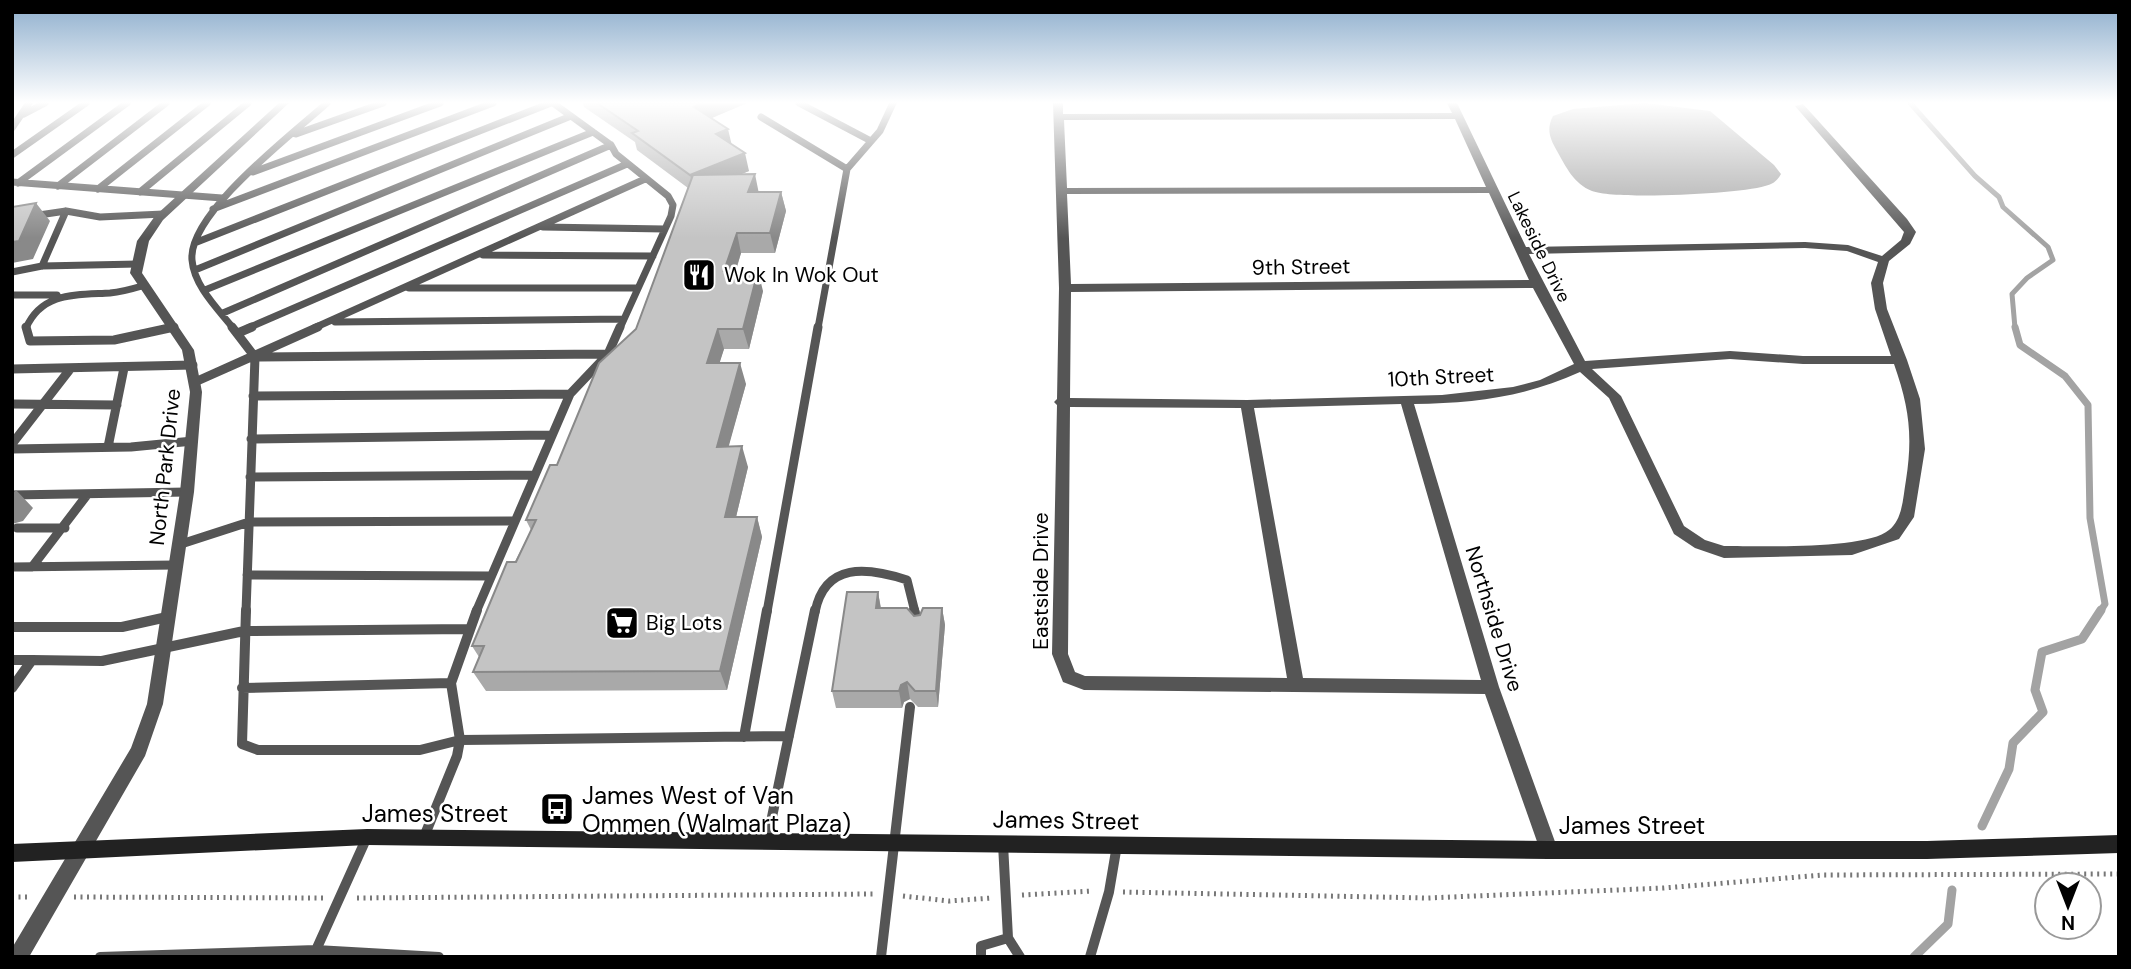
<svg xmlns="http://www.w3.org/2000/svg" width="2131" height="969" viewBox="0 0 2131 969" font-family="'DM Sans',sans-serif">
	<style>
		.water { fill: #a3a3a3 }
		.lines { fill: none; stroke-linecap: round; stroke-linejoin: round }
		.stream-far2 { stroke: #a3a3a3; stroke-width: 5 }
		.stream-far1 { stroke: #a3a3a3; stroke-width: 7 }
		.stream { stroke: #a3a3a3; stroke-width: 9 }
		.path { stroke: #777; stroke-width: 5; stroke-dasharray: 2 4.5; stroke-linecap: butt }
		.lane-far2 { stroke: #555; stroke-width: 7 }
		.lane-far1 { stroke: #555; stroke-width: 9 }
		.lane { stroke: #555; stroke-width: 10 }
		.street { fill: #555; fill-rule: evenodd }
		.secondary { fill: #222; fill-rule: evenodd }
		.wall { fill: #a9a9a9 }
		.shaded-wall { fill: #898989 }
		.building { fill: #c4c4c4; stroke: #898989; stroke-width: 2 }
		.labels { text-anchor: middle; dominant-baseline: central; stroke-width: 5; stroke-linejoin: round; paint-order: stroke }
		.far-street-label { font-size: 18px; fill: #000; stroke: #fff }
		.street-label { font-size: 21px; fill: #000; stroke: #fff }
		.poi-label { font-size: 21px; fill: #000; stroke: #fff; text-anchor: start }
		.near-poi-label { font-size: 24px; fill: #000; stroke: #fff; text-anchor: start }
		.near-street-label { font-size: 24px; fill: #000; stroke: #fff }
	</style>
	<rect width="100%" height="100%" fill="#fff"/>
	<path class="water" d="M1645 103 1710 111 1774 165 1781 174C1777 181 1773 184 1765 186 1739 194 1615 200 1592 191 1574 184 1566 167 1557 151 1550 139 1546 129 1553 116L1573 109Z"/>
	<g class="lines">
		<path class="stream-far2" d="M1910 103 1975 176 1999 197 2003 207 2048 247 2053 260 2027 278 2012 294 2015 328"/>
		<path class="stream-far1" d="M2015 327 2020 345 2065 376 2088 405 2090 518 2105 604 2100 612"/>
		<path class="stream" d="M1982 826 2009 769 2013 743 2043 712 2035 690 2042 652 2082 639 2101 610
			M1914 957 1948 924 1952 890"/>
		<path class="path" d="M1123 892 1428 898 1664 888 1823 875 2119 874
			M1022 895 1093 891
			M903 896 949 901 992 898
			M12 897H30
			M74 897 324 898
			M357 898 873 894"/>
		<path class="lane-far2" d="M553 103 611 145 616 154 668 196 673 205 671 216 620 328
			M799 103 871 141
			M24 114 45 103
			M761 117 847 169
			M12 128 29 103
			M296 134 383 103
			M12 155 86 103
			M253 172 440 103
			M12 182 222 198
			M18 183 127 103
			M58 186 166 103
			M98 189 207 103
			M140 192 248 103
			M213 209 493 103
			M12 219 66 211 100 217 163 214
			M543 227 665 229
			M197 242 551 103
			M483 255 653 256
			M42 266 66 211
			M195 270 571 116
			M12 272 42 266 138 264
			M409 288H638
			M205 290 593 132
			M12 295H57
			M223 313 611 145
			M335 322 624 319
			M26 328C42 292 75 295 110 293 121 292 132 289 142 286
			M167 328 174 327
			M233 328C218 309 194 286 192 260 188 213 294 133 327 103
			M248 328 627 164
			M314 328 645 179
			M818 328 847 169 880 131 893 103"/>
		<path class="lane-far1" d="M26 327 30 341 114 340 174 327
			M232 327 255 357 246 612
			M238 333 252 327
			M260 357 608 354
			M12 369 193 365
			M195 382 318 327
			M253 396 570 394
			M12 404 117 405
			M251 439 551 435
			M12 444 71 368
			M108 447 124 368
			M12 449 131 447 193 441
			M250 477 534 475
			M12 495 187 492
			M17 528H65
			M178 545 249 522 513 521
			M12 567 175 565
			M32 567 87 495
			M247 575 491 576
			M476 612 570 394 608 354 620 327
			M767 612 818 327
			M815 612C825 562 867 567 907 580L915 612"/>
		<path class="lane" d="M246 610 242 744 258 750H420L460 740 789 736
			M914 610 918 626
			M12 627H122L167 617
			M12 660H32
			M12 688 32 660 102 661 244 631 469 629
			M242 688 451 683
			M744 737 767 610
			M424 837 457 756 460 740 451 683 477 610
			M767 841 815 610
			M1003 844 1008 938 1020 957
			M316 950 439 957
			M100 957 316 950 367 837
			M881 957 910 707
			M981 957V946L1008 938
			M1090 957 1109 892 1117 845"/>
		<path class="street" d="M279 103H289L163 220 149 241 142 273 194 350 202 392 194 492 163 704 145 756 29 957H12V948L131 748 147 704 180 492 190 392 182 350 130 273 137 241 155 216Z
			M1053 103H1063V114L1452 113 1447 103H1457L1526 247 1805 242 1848 245 1882 256 1901 240 1904 232 1795 106 1803 104 1907 219 1916 232 1910 244 1889 261 1883 283 1887 309 1907 360 1920 399 1925 449 1914 517 1899 539 1852 555 1724 558 1695 548 1674 534 1609 398 1580 372C1525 397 1474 403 1414 404L1499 687 1558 850 1555 856 1549 859 1543 856 1540 850 1485 694 1084 690 1063 682 1052 654 1057 405 1054 402 1057 399 1059 288ZM1455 119 1486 187 1067 188 1064 120ZM1489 193 1529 280 1071 284 1067 194ZM1805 248 1847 251 1878 262 1871 283 1875 309 1891 356H1803L1730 351 1585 361 1529 254ZM1533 288 1574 364 1540 380 1513 387 1442 395 1247 400 1070 398 1071 292ZM1730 359 1803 364H1894C1909 407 1913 435 1906 480 1903 497 1903 519 1889 530 1866 550 1758 546 1724 546L1705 540 1684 526 1621 396 1592 369ZM1401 404 1481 680 1303 678 1254 408ZM1070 407 1241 408 1287 678 1085 676 1075 672 1068 654Z"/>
		<path class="secondary" d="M367 829 1549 841H1927L2119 835V853L1927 859H1549L367 845 12 862V844Z"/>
	</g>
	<path class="wall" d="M583 103H747L711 118 731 144 749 171 739 175 759 192H781L786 211 775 253H741L736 271 763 291 749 349H724L719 363 746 384 728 447 748 467 736 517H757L762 537 727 690 486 691 473 672 479 657 472 646 531 530 526 520 636 329 688 188 637 150 635 142 584 107Z
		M878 592 881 608 914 616 942 608 945 625 938 707H918L910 699 904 702 902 708H836L832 691Z"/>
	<path class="shaded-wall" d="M703 103H747L698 124 694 107Z
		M728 129 732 146 716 134Z
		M745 153 749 171 695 193 690 175Z
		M755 174 759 194 748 192Z
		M781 192 786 211 775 253 770 233Z
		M36 203 50 221 33 259 12 263V242Z
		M737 233 741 253 729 291 724 271Z
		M758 271 763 291 749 349 743 329Z
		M718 329 724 349 713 384 707 363Z
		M740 363 746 384 723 467 717 447Z
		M742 446 748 467 731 538 725 517Z
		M16 490 33 508 23 521 12 524V494Z
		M757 517 762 537 727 690 720 671Z
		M878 592 881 610 876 608Z
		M942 608 945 625 938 707 936 691Z
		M907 682 910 699 904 702 902 708 899 691 901 685Z"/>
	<path class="building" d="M597 103H703L694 107 728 129 716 134 745 153 690 175 632 133 638 131Z
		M755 174 748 192H781L770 233H737L724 271H758L743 329H718L707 363H740L717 447 742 446 725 517H757L720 671 473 672 484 646H472L507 562H516L536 520H526L550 465H557L599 363 636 329 693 175Z
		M36 203 19 241 12 242V207Z
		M847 592H878L876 608H907L914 616 920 615 923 608H942L936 691H915L907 682 901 685 899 691H832Z"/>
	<linearGradient id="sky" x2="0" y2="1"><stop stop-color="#8cadcc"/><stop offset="0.43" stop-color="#fff"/><stop offset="1" stop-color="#fff" stop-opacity="0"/></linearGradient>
	<rect width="2131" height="238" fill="url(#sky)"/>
	<defs>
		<symbol id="restaurant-square" viewBox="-11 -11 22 22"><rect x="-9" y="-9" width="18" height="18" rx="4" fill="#000" stroke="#fff"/><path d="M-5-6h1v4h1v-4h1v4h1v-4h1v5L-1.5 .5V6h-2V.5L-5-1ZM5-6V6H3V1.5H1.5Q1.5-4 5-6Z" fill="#fff"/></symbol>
		<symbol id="supermarket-square" viewBox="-11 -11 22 22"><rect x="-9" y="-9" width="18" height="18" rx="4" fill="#000" stroke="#fff"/><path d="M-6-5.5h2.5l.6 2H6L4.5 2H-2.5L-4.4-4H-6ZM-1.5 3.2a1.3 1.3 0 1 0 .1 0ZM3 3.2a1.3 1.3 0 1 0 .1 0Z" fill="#fff"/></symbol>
		<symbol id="bus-square" viewBox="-11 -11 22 22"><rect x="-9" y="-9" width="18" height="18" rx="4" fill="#000" stroke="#fff"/><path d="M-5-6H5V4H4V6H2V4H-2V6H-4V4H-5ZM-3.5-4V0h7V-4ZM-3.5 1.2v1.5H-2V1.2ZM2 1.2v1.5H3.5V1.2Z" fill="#fff"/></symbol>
	</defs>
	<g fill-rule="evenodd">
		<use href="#restaurant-square" x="680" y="256" width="38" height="38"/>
		<use href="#supermarket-square" x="603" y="604" width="38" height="38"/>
		<use href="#bus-square" x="538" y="790" width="38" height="38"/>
	</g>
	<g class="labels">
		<g class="far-street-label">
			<text transform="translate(1539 247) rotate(64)">Lakeside Drive</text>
		</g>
		<g class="street-label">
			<text transform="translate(1301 267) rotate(-1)">9th Street</text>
			<text transform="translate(1441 377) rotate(-3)">10th Street</text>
			<text transform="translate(165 467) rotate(-84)">North Park Drive</text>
			<text transform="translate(1041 581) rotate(-90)">Eastside Drive</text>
			<text transform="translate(1494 619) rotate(73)">Northside Drive</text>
		</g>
		<g class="poi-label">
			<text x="724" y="275">Wok In Wok Out</text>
			<text x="646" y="623">Big Lots</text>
		</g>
		<g class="near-poi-label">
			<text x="582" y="795">James West of Van<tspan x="582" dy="28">Ommen (Walmart Plaza)</tspan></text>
		</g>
		<g class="near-street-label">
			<text x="435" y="813">James Street</text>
			<text transform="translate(1066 820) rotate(1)">James Street</text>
			<text x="1632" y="825">James Street</text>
		</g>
	</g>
	<rect width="2131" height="969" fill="none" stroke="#000000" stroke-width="28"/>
	<g transform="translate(2068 906) rotate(180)"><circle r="33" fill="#ffffff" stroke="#999999" stroke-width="2"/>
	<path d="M0-5L12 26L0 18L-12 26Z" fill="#000000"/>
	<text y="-10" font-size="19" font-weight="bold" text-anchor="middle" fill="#000000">N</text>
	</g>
</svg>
